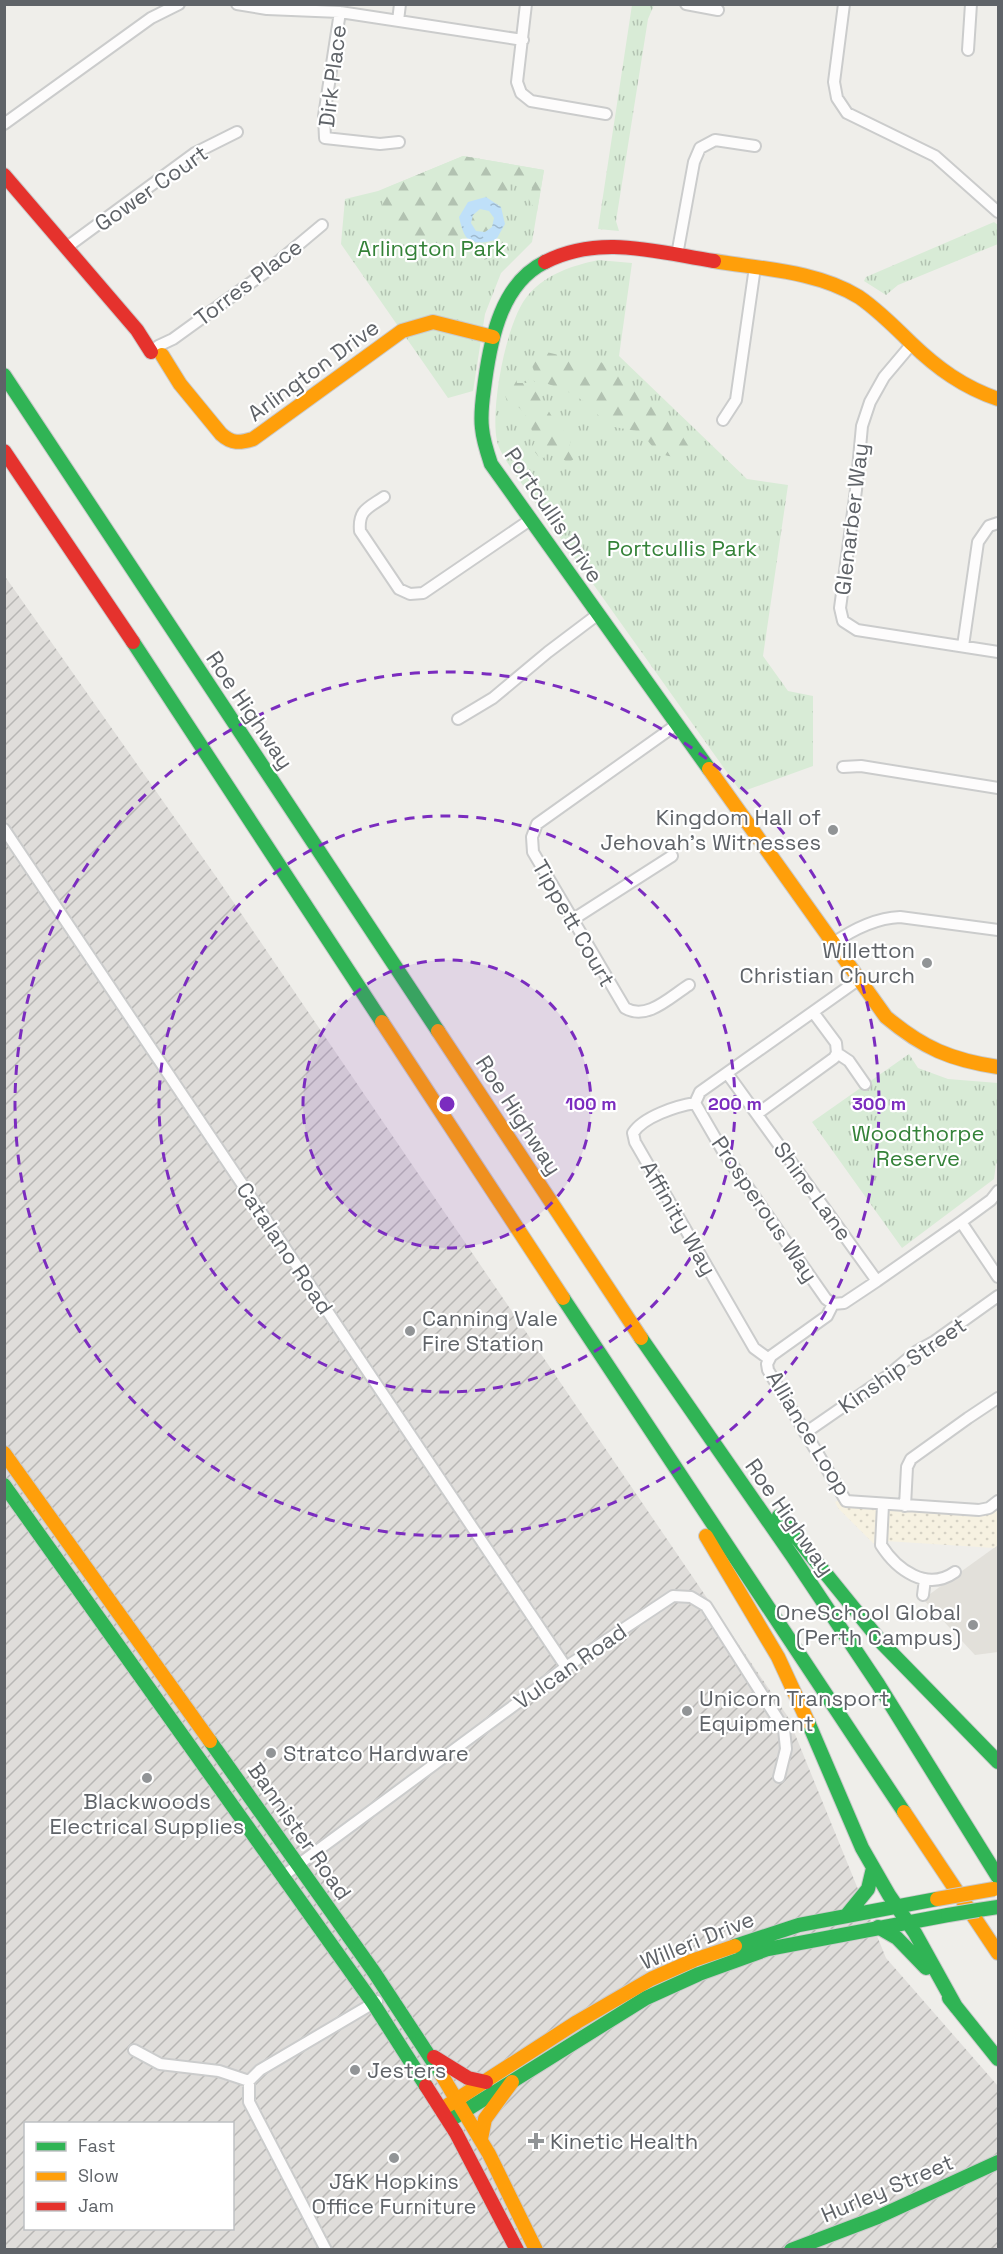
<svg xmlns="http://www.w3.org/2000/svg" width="1003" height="2254" viewBox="0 0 1003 2254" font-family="'Space Grotesk',sans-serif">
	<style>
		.industrial { fill: url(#industrial-furrows); fill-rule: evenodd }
		.education { fill: #e2e0da }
		.grass { fill: url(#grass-tufts) }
		.forest { fill: url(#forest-firs) }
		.sand { fill: url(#sand-dots) }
		.water { fill: url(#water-ripples); fill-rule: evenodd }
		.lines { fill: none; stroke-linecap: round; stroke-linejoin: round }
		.street-casing { stroke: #cbcccc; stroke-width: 14 }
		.fast-casing { stroke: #cacacb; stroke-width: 16 }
		.slow-casing { stroke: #cacacb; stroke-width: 16 }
		.jam-casing { stroke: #cacacb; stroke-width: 16 }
		.street { stroke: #fdfcfc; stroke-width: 10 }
		.fast { stroke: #30b455; stroke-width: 14 }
		.slow { stroke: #ff9f0a; stroke-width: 14 }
		.jam { stroke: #e5322d; stroke-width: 14 }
		.fast-bridge-casing { stroke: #cacacb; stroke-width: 16; stroke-linecap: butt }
		.slow-bridge-casing { stroke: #cacacb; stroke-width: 16; stroke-linecap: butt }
		.fast-bridge { stroke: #30b455; stroke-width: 14 }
		.slow-bridge { stroke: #ff9f0a; stroke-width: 14 }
		.ring { fill: none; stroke: #7b2cbf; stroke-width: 3; stroke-dasharray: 10 8 }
		.poi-dot { fill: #919496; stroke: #fff; stroke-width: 2 }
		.labels { text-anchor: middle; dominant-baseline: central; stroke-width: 4.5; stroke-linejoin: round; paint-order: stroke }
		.street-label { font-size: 22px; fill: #5f6368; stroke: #fff }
		.park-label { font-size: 22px; fill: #348238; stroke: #fff }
		.poi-label { font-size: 22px; fill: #5f6368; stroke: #fff; text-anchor: start }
		.centre { fill: #7b2cbf; stroke: #fff; stroke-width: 3 }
		.ring-label { font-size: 18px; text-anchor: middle; font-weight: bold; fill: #7b2cbf; stroke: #fff; stroke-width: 4.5; stroke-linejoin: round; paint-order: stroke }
	</style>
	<defs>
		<pattern id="industrial-furrows" width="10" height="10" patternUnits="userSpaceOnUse" patternTransform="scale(1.5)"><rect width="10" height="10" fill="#dfddda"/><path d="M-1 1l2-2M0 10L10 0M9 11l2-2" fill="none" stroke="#b8b7b5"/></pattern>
		<pattern id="grass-tufts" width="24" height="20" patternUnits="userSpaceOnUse" patternTransform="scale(1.5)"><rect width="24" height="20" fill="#d8ebd6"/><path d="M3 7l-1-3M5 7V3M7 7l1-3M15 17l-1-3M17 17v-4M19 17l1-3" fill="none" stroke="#b2c2b1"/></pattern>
		<pattern id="forest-firs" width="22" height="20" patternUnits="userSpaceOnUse" patternTransform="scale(1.5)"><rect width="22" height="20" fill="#d8ebd6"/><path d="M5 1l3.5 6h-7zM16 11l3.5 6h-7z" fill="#b2c2b1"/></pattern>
		<pattern id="sand-dots" width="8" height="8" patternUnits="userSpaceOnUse" patternTransform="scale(1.5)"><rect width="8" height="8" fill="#f6f1e1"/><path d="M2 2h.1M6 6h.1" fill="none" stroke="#d5d1c4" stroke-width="1.8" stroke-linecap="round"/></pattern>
		<pattern id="water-ripples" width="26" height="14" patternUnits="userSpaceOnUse" patternTransform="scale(1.5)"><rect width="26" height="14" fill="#bfe0f9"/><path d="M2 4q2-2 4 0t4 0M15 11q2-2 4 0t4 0" fill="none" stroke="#9eb9cd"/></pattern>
	</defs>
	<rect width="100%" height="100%" fill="#efeeea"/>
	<path class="industrial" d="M4 575 217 878 788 1717 886 1958 998 2086V2249H5ZM26 2124H232V2228H26Z"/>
	<path class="education" d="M998 1545V1652L975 1655 923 1599Z"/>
	<path class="grass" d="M632 5H654L648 19 616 221 619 231 598 229Z
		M463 156 544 170 532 242 501 273 485 314 473 391 448 398 341 244 345 199 378 191Z
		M994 222 998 225V244L898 285 886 295 864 281 866 277Z
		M598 260 632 263 619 356 747 479 788 485 763 656 788 691 813 696V766L741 792 512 470C507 461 499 451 497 441 490 409 506 319 529 294 548 273 572 266 598 260Z
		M909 1054 918 1068 948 1079 998 1083V1162L996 1164 994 1179 902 1248 812 1122Z"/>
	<path class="forest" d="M463 156 544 170 537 212 529 200 532 188 520 176 510 178V206C493 207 493 197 473 199L463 235 496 240 505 224 509 230 496 257C461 265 458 266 432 240L423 248 381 209 386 188Z
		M472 221a11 11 0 1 1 22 0a11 11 0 1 1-22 0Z
		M542 351 580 360 601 362 639 391 658 414 675 424 692 452C666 463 655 453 642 432L609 426 585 402 565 390 548 384 535 374 530 360Z
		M508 370 515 374 517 383H527L529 377C540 384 538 391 543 400 550 415 559 429 572 438L569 447 574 459 568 463 552 450H546L544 458 538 456 532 448 535 441C530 424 526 406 507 402L504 391Z"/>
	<path class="sand" d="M839 1500C850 1510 865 1503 877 1511V1547L838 1508 835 1502Z
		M998 1506V1545L994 1548 886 1541 889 1512 894 1509 982 1515 989 1513Z"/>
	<path class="water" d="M486 197 501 207 505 224 496 240C470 246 465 243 459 217L468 202ZM480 209 489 211 494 218 492 227 485 232 476 231 471 223 473 215Z"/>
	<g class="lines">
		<defs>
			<path id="street" d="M237 4 267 9 340 12 523 40
				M526 4 517 82 521 93 531 101 606 114
				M686 4 718 10
				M844 4 834 82 837 98 847 113 935 156 998 212
				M340 12 324 116 325 138 380 144 399 142
				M398 21 400 4
				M968 50 971 4
				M4 124 151 18 179 4
				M67 247 195 153 237 132
				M677 255 694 162 700 148 715 140 755 146
				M911 345 884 377 870 402 862 426 856 490 840 608 843 621 857 630 998 652
				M158 346 173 339 267 271 322 225
				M723 420 736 400 755 267
				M384 497C368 508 358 510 360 531L399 589 410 594 423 593 530 520
				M963 646 978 542 989 526 998 523
				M458 719 493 698 548 652 597 615
				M676 725 537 824 532 837 533 852 625 1008C647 1021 670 997 689 985
				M843 767 861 766 998 788
				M4 829 566 1667
				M572 920 672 856
				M832 944C852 930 876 918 900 917L998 930
				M813 1012 836 1043 837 1053 849 1061 865 1084
				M727 1073 877 1281
				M695 1103C676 1106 643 1117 633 1133L635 1142 754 1348 769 1359
				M757 1114 834 1058 837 1053
				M998 1191 991 1200 961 1222 877 1281 844 1303 833 1304 827 1316 771 1356 767 1364 768 1370 846 1501 979 1510 989 1508 998 1501
				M961 1222 998 1277
				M833 1304 826 1299 724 1153 695 1103 700 1092 858 980
				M805 1433 886 1377 917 1351 935 1341 998 1296
				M883 1505 881 1545C897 1570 927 1592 955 1572
				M905 1506 907 1467 911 1459 968 1418 998 1398
				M923 1595 925 1579
				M283 1876 566 1667 673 1596 691 1597 706 1606 784 1729 786 1749 779 1777
				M134 2050 160 2064 219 2071 249 2081
				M326 2250 249 2102V2081L260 2070 377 2001"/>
			<path id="fast" d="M545 262C502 283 491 337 485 381 483 397 480 412 482 428 483 440 487 452 491 464L709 769
				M4 375 438 1031
				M133 642 382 1022
				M563 1298 904 1812
				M641 1338 793 1557 878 1684 998 1877
				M4 1485 373 2003 426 2086
				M779 1516 882 1643 998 1762
				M808 1722 862 1848 889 1895 915 1933 956 2007
				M210 1741 374 1972 441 2074
				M978 1910 998 1907
				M846 1916 868 1889 873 1868
				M878 1927 897 1938 926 1968
				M735 1946 799 1925 937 1899
				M949 1998 998 2059
				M455 2117 646 1998 699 1974 768 1949 948 1915
				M791 2250 878 2217 998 2162"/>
			<path id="slow" d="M714 261C762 269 817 271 859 297 878 310 895 327 911 343 937 368 963 387 998 399
				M162 355 180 384 221 434C232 444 240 443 253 439L402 331 433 322 493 337
				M709 769 886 1017C923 1048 951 1060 998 1067
				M382 1022 563 1298
				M438 1031 641 1338
				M4 1453 210 1741
				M706 1536 778 1657 808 1722
				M904 1812 998 1953
				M441 2074 489 2154 536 2250
				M442 2109 577 2022 651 1979 694 1960 735 1946
				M481 2139 485 2119 512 2082"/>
			<path id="jam" d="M4 175 137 330 151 352
				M545 262C600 234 656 252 714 261
				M4 451 133 642
				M434 2057 468 2078 486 2082
				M426 2086 456 2133 517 2250"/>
		</defs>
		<use href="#street" class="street-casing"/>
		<use href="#fast" class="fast-casing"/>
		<use href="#slow" class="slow-casing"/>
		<use href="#jam" class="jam-casing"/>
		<use href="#street" class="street"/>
		<use href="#fast" class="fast"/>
		<use href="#slow" class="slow"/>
		<use href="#jam" class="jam"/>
		<defs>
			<path id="fast-bridge" d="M948 1915 978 1910"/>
			<path id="slow-bridge" d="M937 1899 994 1889"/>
		</defs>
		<use href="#fast-bridge" class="fast-bridge-casing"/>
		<use href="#slow-bridge" class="slow-bridge-casing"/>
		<use href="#fast-bridge" class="fast-bridge"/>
		<use href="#slow-bridge" class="slow-bridge"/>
	</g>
	<circle cx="447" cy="1104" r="144" fill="#7b2cbf" fill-opacity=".12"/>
	<g class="ring">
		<circle cx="447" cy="1104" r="144"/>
		<circle cx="447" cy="1104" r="288"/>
		<circle cx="447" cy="1104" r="432"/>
	</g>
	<g class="poi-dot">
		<circle cx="833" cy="830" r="6"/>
		<circle cx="927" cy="963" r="6"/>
		<circle cx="410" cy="1331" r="6"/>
		<circle cx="973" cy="1625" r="6"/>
		<circle cx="687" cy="1711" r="6"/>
		<circle cx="271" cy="1753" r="6"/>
		<circle cx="147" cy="1778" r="6"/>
		<circle cx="355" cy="2070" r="6"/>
		<path d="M533 2132h6v6h6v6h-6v6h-6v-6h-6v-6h6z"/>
		<circle cx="394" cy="2158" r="6"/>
	</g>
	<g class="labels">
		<g class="street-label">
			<text transform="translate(332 76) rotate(-83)">Dirk Place</text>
			<text transform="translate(151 188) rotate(-35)">Gower Court</text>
			<text transform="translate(248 282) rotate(-37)">Torres Place</text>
			<text transform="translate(313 370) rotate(-36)">Arlington Drive</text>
			<text transform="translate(554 515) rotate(56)">Portcullis Drive</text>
			<text transform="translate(851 519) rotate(-83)">Glenarber Way</text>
			<text transform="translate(250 710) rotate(56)">Roe Highway</text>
			<text transform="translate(574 923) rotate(60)">Tippett Court</text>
			<text transform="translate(519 1115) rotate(57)">Roe Highway</text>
			<text transform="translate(813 1191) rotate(54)">Shine Lane</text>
			<text transform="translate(765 1209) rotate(56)">Prosperous Way</text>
			<text transform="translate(679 1218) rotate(60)">Affinity Way</text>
			<text transform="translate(285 1248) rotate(56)">Catalano Road</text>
			<text transform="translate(902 1365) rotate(-35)">Kinship Street</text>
			<text transform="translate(809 1433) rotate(59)">Alliance Loop</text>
			<text transform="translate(790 1517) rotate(55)">Roe Highway</text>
			<text transform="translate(570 1666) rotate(-35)">Vulcan Road</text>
			<text transform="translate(300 1831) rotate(55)">Bannister Road</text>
			<text transform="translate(697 1940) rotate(-22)">Willeri Drive</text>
			<text transform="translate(887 2188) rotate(-23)">Hurley Street</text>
		</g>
		<g class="park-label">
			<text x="432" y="248">Arlington Park</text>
			<text x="682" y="548">Portcullis Park</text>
			<text x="918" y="1133">Woodthorpe<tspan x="918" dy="25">Reserve</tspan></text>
		</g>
		<g class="poi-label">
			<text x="821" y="817" text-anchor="end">Kingdom Hall of<tspan x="821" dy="25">Jehovah's Witnesses</tspan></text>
			<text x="915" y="950" text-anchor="end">Willetton<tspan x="915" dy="25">Christian Church</tspan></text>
			<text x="422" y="1318">Canning Vale<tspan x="422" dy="25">Fire Station</tspan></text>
			<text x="961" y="1612" text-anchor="end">OneSchool Global<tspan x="961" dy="25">(Perth Campus)</tspan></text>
			<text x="699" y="1698">Unicorn Transport<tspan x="699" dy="25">Equipment</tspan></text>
			<text x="283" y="1753">Stratco Hardware</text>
			<text x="147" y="1801" text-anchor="middle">Blackwoods<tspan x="147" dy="25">Electrical Supplies</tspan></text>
			<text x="367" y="2070">Jesters</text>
			<text x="550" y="2141">Kinetic Health</text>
			<text x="394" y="2181" text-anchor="middle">J&amp;K Hopkins<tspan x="394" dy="25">Office Furniture</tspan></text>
		</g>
	</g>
	<circle cx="447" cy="1104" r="9" class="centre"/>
	<g class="ring-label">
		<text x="591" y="1110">100 m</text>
		<text x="735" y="1110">200 m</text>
		<text x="879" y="1110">300 m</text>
	</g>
	<rect width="1003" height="2254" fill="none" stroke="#5f6368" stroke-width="12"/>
	<rect x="24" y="2122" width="210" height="108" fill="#ffffff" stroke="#bfc1c3" stroke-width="1.5"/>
	<rect x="36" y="2142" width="30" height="9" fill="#30b455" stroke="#bfc1c3" stroke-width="1.5"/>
	<text x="78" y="2152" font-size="18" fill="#5f6368">Fast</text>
	<rect x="36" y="2172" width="30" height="9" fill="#ff9f0a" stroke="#bfc1c3" stroke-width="1.5"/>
	<text x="78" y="2182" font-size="18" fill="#5f6368">Slow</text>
	<rect x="36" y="2202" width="30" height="9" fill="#e5322d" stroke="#bfc1c3" stroke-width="1.5"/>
	<text x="78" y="2212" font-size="18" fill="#5f6368">Jam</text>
</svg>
